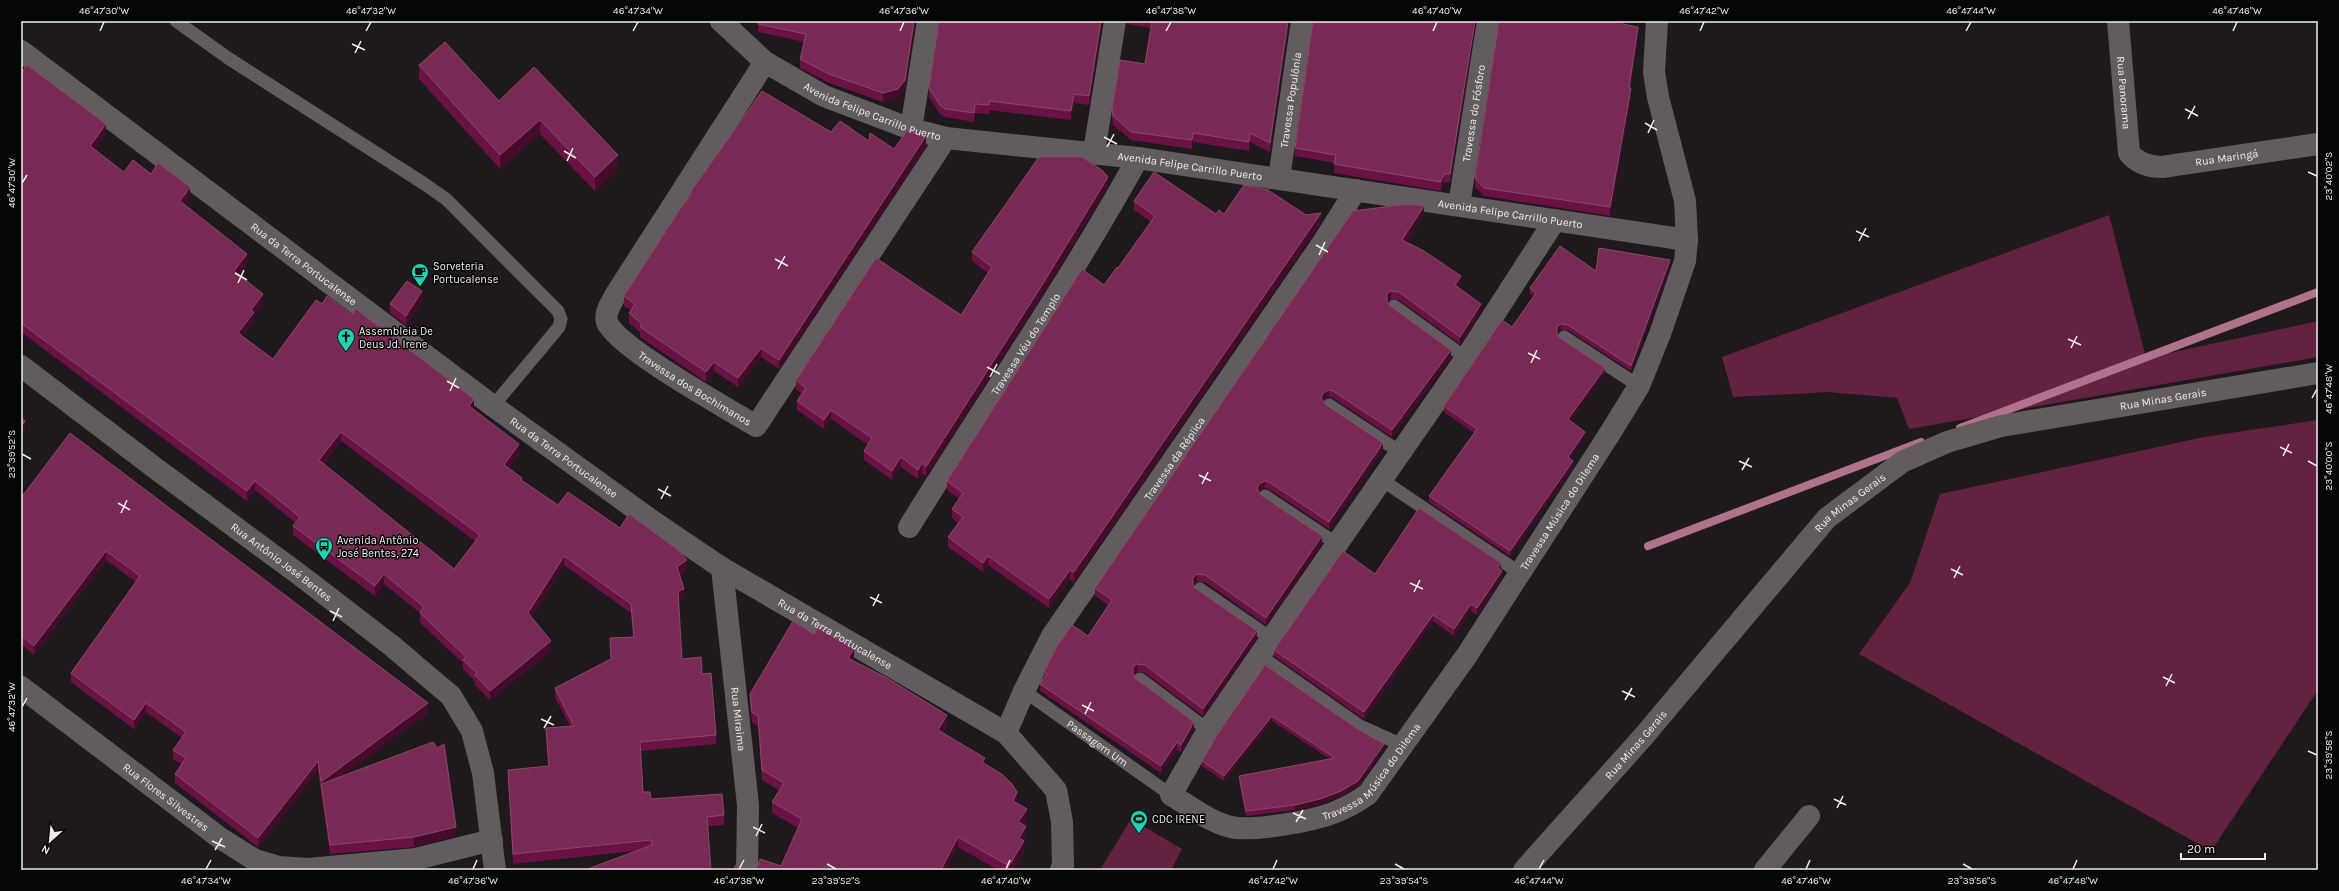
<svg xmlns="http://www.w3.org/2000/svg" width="2339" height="891" viewBox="0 0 2339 891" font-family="Karla,sans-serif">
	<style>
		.green { fill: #632340 }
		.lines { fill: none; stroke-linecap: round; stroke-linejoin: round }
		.stream { stroke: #b1728e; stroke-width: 8 }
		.service { stroke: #625c5e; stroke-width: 13 }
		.minor { stroke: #625c5e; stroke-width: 22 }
		.tertiary { stroke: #625c5e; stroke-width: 22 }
		.wall { fill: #691243; fill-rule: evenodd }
		.shaded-wall { fill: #450b2b }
		.building { fill: #782a55; stroke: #8b486d; fill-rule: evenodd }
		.ticks { fill: none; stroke: #f1edee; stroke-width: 1.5 }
		.labels { text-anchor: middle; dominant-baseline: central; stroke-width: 3; stroke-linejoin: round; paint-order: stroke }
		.street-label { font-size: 11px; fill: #f1edee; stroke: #070606 }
		.poi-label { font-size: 11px; fill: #f1edee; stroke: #070606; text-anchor: start }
		.neatline { fill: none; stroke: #f1edee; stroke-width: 1.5 }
		.ticks-label { font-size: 10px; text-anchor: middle; fill: #f1edee }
	</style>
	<rect width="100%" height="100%" fill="#1f191b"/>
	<path class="green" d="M2109 215 2146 358 2318 321V357L1909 429 1897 398 1828 392 1733 397 1722 357Z
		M2318 420V690L2211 851 1859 654 1910 583 1940 494 2204 437Z
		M1131 819 1182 849 1171 870H1100Z"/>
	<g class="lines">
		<path class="stream" d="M1960 428 2318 292
			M1648 546 1921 442"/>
		<g class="service">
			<path d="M176 21 228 58 423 183 446 199 558 311 561 319 559 327 493 406"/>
			<path d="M1394 306 1466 358"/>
			<path d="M1564 337 1639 386"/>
			<path d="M1329 405 1400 452"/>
			<path d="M1382 480 1520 573"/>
			<path d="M1265 496 1337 544"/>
			<path d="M1200 589 1272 639"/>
			<path d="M1260 656 1360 726 1402 745"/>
			<path d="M1140 679 1208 730"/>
			<path id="s1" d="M1024 691 1171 795"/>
		</g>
		<g class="minor">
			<path id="s2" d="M721 21 765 62 824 96 911 129 946 138 1138 158 1687 240"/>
			<path id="s3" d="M2118 21 2129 153C2138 164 2149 167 2162 167L2318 144"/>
			<path id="s4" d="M21 51 493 406 648 518 722 568 1006 733 1056 790 1062 822 1063 865 1061 870"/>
			<path id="s5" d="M765 62 616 294C612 302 604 312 607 322 616 347 730 410 756 426L946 138"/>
			<path d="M911 129 928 21"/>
			<path d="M1094 152 1115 21"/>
			<path id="s6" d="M1279 178 1302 21"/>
			<path id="s7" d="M1459 205 1488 21"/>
			<path id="s8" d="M1555 220 1466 358 1208 730 1171 795C1190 806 1209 822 1231 827 1253 832 1312 821 1333 813 1346 808 1357 802 1368 794L1467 655 1607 438 1639 386 1660 334 1685 261 1687 240 1685 201 1658 97 1654 72 1657 21"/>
			<path id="s9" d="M909 527C985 404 1068 285 1138 158"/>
			<path id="s10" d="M722 568 748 805 747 870"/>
			<path id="s11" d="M21 687 220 838 255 860 279 867 308 869 416 859 492 840"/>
			<path id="s12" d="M1006 733 1024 691 1052 636 1322 244 1356 190"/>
			<path id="s13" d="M1524 870 1643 737 1827 518 1902 462 1947 442 2001 426 2318 373"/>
			<path d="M1765 870 1809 816"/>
		</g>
		<path class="tertiary" id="s14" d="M21 366 159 471 300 575 392 646 451 696 472 731 483 773 495 870"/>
	</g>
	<path class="wall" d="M915 21 905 88 898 97 883 102 829 83 800 68V59L804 42 758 32V24Z
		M1102 21 1089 105 1074 103 1071 120 989 110V114L975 113 974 122 945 117 940 114 929 97V88Z
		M1127 21H1289L1270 152 1250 142 1249 151 1193 142 1192 149 1131 140 1113 125 1112 118V109L1145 64 1151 28 1127 24Z
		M1476 21 1450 182 1444 183 1441 191 1334 173 1335 163 1295 156V148Z
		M1624 24 1638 35 1630 88 1631 97 1610 216 1484 196 1475 187V178Z
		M419 65 499 101 534 67 618 169 595 191 540 134 500 169 419 79Z
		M21 73 106 133 94 150 124 172 151 174 190 196 184 205 247 263 239 275 263 303 254 315V321L242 336 273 359 474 408V409L519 454 508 468 522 480 558 505 620 528 687 569 680 575 684 598 678 600 682 659 702 674 716 735V744L641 751 643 792 651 799 724 815V825L708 826 635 851 513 864 508 779V770L548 766 546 738V728L570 726 555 697V688L611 659 610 638 633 637 631 613 564 565 532 617 551 651 490 700 475 685V681L463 669V663L420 623V613L384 584 375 596 293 535V526L296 523 255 490 247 501 21 332ZM341 441 475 541 454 569 324 464Z
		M831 132 869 141 894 149 926 146 779 369 761 357 738 387 714 371 706 382 640 337V332L629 323V313L631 310 624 306V296L689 197V194Z
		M1108 186 1044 292 926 476 922 473 918 479 901 467 892 480 864 460V451L868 445 831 419 824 429 797 410V401L802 394 796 389V380L961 315 988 273 972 261V252Z
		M1134 201 1216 214H1224L1306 215 1321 222 1074 582 1070 579 1049 608 988 565 983 572 948 547V537L958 523 952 518V509L959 499 947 490V481L1104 285 1118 268 1151 222 1134 210Z
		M1424 213 1406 242 1461 284 1458 287 1481 311 1460 344 1399 300 1391 299 1387 302 1389 305 1451 357 1392 437 1333 398 1329 397 1323 400 1325 404 1383 450 1329 529 1269 489 1265 488 1259 491 1261 495 1322 544 1266 625 1205 582H1197L1193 585 1195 588 1257 638 1203 716 1145 673 1137 672 1133 675V676L1135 678 1194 729 1181 752 1177 750 1161 773 1040 691V684L1044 678V672L1088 636 1108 605 1095 596V588Z
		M1670 266 1631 371 1568 330H1561L1557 333V335L1560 338 1605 373 1570 421 1585 437 1570 459 1573 467 1510 556 1429 502V496L1474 433 1444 412V406L1512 327 1534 296 1530 294V288L1596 271Z
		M422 301 406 325 390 313V304Z
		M21 498 428 713 342 776 456 836 414 847 330 854 318 770 258 847 175 783V774L181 764 173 759V750L182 738 146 712 134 729 71 682V673L136 582 106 560 34 655 21 644Z
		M1501 570 1502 577 1477 615 1471 611 1454 636 1433 621 1364 719 1274 656V650L1375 574Z
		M854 659 853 661 947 725 943 733 985 764 1017 803 1027 820 1023 825 1026 837 1024 841V852L1013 870H998L958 847 781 866 798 828 772 813V802L779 790 762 780 758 727 752 722 750 704V694Z
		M1265 665 1384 748 1358 786 1341 796 1320 804 1295 810 1246 816 1239 781V776L1330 759 1272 721 1224 781 1202 766V761Z"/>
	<path class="shaded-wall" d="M914 21H915L905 88 898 97 883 102V93Z
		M1101 21H1102L1089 105V96Z
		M1288 21H1289L1270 152V143Z
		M1475 21H1476L1450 182V174Z
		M1638 27V35L1629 97V88Z
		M1631 88V97L1610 216V207Z
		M1074 94V103L1071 120V111Z
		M540 120V134L500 169V155Z
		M106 124V133L90 156V146Z
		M1193 133V142L1192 149V140Z
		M1250 133V142L1249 151V142Z
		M926 136V146L779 369V360Z
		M618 155V169L595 191V177Z
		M1444 174V183L1441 191V182Z
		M1108 177V186L1044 292 926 476V467Z
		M190 187V196L180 211V201Z
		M1424 206V213L1402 247V240Z
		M1321 213V222L1074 582V572Z
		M247 254V263L234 281V271Z
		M1670 260V266L1631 371V366Z
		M1461 276V284L1455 292V285Z
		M422 291V301L406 325V316Z
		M1391 291V299L1387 302V309V294Z
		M263 294V303L254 315V321L238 342V333L251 310Z
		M1481 304V311L1460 344V337Z
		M1561 324V330L1557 333V340V327Z
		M761 348V357L738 387V378Z
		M1451 350V357L1392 437V430Z
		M714 362V371L706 382V372Z
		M1605 368V373L1568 425V419Z
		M1329 390V397L1323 400 1321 398 1323 393Z
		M474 399V408L469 415V406Z
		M831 410V419L824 429V420Z
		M25 421V430L21 436V427Z
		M341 432V441L319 470V460Z
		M1585 432V437L1568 463V457Z
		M1383 443V450L1329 529V522Z
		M519 444V454L504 474V465Z
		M901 457V467L892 480V471Z
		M1573 461V467L1510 556V551Z
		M922 463V473L918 479V470Z
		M255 481V490L247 501V491Z
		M1265 481V488L1259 491 1257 489 1259 484Z
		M1322 536V544L1266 625V618Z
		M106 551V560L34 655V646Z
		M564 556V565L528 623V613Z
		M988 556V565L983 572V563Z
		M687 560V569L677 576V567Z
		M1501 563V570L1498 568Z
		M1070 570V579L1049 608V599Z
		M1502 571V577L1477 615V608Z
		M384 574V584L375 596V586Z
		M1197 574V582L1193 585V592V578Z
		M684 589V598L678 600V591Z
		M1471 604V611L1454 636V629Z
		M1433 615V621L1364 719V712Z
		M1257 631V638L1203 716V709Z
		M551 641V651L490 700V691Z
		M854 649V659L848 669V658Z
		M1137 664V672L1133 675V682V667Z
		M146 703V712L134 729V720Z
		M428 703V713L322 791 321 784V792V782Z
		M947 715V725L938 741V730Z
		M1272 716V721L1224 781V776Z
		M1194 722V729L1181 752V745Z
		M1177 742V750L1161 773V766Z
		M1384 744V748L1358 786 1341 796 1320 804 1295 810V805Z
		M985 758V768L982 762Z
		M318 761V770L258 847V838Z
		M1017 792V803L1013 811V801Z
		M1027 809V820L1018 832V822Z
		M1026 826V837L1019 849V838Z
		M456 827V836L414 847V837Z
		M958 837V847L946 870H941Z
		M1024 841V852L1013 870H1009V866Z"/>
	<path class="building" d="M759 21H914L905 80 898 89 883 93 829 74 800 59 806 34 758 24Z
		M939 21H1101L1089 96 1074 94 1071 111 989 101V105L975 104 974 113 945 109 940 105 929 88Z
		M1152 21H1288L1270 143 1250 133 1249 142 1193 133 1192 140 1131 132 1113 116 1112 109 1120 60 1145 64Z
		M1313 21H1475L1450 174H1444L1441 182 1334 164 1336 155 1295 148Z
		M1499 21H1623L1622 24 1638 27 1629 88H1631L1610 207 1484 188 1475 178Z
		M445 42 499 101 534 67 618 155 595 177 540 120 500 155 419 65Z
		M27 65 106 124 90 146 124 172 133 160 151 174 158 163 190 187 180 201 247 254 234 271 263 294 251 310 254 312 238 333 273 359 316 300 322 304 327 296 352 315 356 309 474 399 469 406 519 444 504 465 522 478 521 480 558 505 568 492 620 528 629 514 677 549 687 560 677 567 684 589 678 591 682 659 701 657 702 674 711 673 716 735 640 742 643 792H650L651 799 722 794 724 815 707 817 711 870H585L652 845 651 840 513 854 508 770 549 766 546 728 574 726 555 688 611 659 610 638 634 637 631 604 564 556 528 613 551 641 490 691 475 675 477 673 463 660 466 657 420 613 424 607 384 574 375 586 293 526 300 517 255 481 247 491 21 323V73ZM341 432 480 535 454 569 319 460Z
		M762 91 831 132 840 121 869 141 870 133 894 149 907 131 926 136 779 360 761 348 738 378 714 362 706 372 640 327 642 324 629 313 635 304 624 296 680 209 691 195 689 194Z
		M1039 157H1082L1102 170 1108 177 1044 282 926 467 922 463 918 470 901 457 892 471 864 451 872 438 831 410 824 420 797 401 806 388 796 380 876 258 961 315 992 267 972 252Z
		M1154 172 1216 214 1219 210 1224 214 1244 185 1268 190 1306 215 1321 213 1074 572 1070 570 1049 599 988 556 983 563 948 537 963 517 952 509 963 493 947 481 1082 269 1104 285 1117 267 1118 268 1155 216 1134 201Z
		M1408 204 1424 206 1402 240 1424 251 1461 276 1455 285 1481 304 1460 337 1399 292 1391 291 1387 294V302L1389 305 1451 350 1392 430 1333 391 1329 390 1323 393 1321 398 1325 404 1383 443 1329 522 1269 482 1265 481 1259 484 1257 489 1261 495 1322 536 1266 618 1205 575 1197 574 1193 578V585L1195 588 1257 631 1203 709 1145 665 1137 664 1133 667V674L1135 678 1194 722 1181 745 1177 742 1161 766 1040 684 1047 674 1044 672 1057 646 1072 625 1088 636 1112 600 1095 588 1353 211Z
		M1560 246 1596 271 1599 248 1670 260 1631 366 1568 325 1561 324 1557 327V335L1560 338 1605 368 1568 419 1585 432 1568 457 1573 461 1510 551 1429 496 1477 429 1444 406 1502 320 1512 327 1536 293 1530 288Z
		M407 281 422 291 406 316 390 304Z
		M21 418 25 421 21 427Z
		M70 433 428 703 321 782 318 761 258 838 175 774 186 758 173 750 186 732 146 703 134 720 71 673 140 576 106 551 34 646 21 635V498Z
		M1419 508 1501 563 1498 568 1502 571 1477 608 1471 604 1454 629 1433 615 1364 712 1274 650 1343 551 1375 574Z
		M793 621 814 634 818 628 854 649 848 658 887 678 947 715 938 730 985 758 982 762 1003 775 1012 784 1017 792 1013 801 1027 809 1018 822 1026 826 1019 838 1024 841 1009 866 958 837 941 870H753L758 866 760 859 781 866 802 819 772 802 784 783 762 770 758 716 752 712 750 694Z
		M1265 665 1356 728 1384 744 1358 781 1341 791 1320 799 1295 805 1246 811 1239 776 1335 758 1272 716 1224 776 1202 761 1219 732Z
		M433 742 437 748 444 744 456 827 414 837 330 845 321 784Z
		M736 865 740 870H733Z"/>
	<path class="ticks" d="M100 31 104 22M366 31 371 22M633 31 638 22M900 31 904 22M1166 31 1171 22M1433 31 1437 22M1700 31 1704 22M1966 31 1971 22M2233 31 2237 22M352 44 365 50M355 53 361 41M2185 109 2198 116M2188 119 2195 106M1645 123 1657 130M1648 133 1654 120M1104 137 1117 144M1107 147 1114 134M564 151 576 158M567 161 573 148M2308 172 2317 176M22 183 27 175M1856 231 1869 237M1859 241 1866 228M1316 245 1328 252M1319 255 1325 242M775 259 788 266M778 269 785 256M235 273 247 280M238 283 244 270M2068 339 2081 345M2071 348 2077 336M1528 353 1540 359M1531 363 1537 350M987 367 1000 374M990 377 997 364M447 381 459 388M450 391 456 378M2312 398 2317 389M2280 447 2292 453M22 454 31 459M2283 456 2289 444M1739 461 1752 467M2308 461 2317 466M1742 470 1749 458M1199 475 1211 481M1202 484 1208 472M658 489 671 496M661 499 668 486M118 503 130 510M121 513 127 500M1951 569 1963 575M1954 578 1960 566M1410 583 1423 589M1414 592 1420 580M870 597 882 603M873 606 879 594M330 611 342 617M333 621 339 608M2163 677 2175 683M2166 686 2172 674M1622 691 1635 697M1625 700 1632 688M1082 705 1094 711M22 707 27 698M1085 714 1091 702M541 719 554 725M544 728 551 716M2308 751 2317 755M1834 799 1846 805M1837 808 1843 796M1293 813 1306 819M1296 822 1303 810M753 827 765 833M756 836 762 824M212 841 225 847M215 850 222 838M827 864 836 869M1395 864 1404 869M1963 864 1972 869M206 869 211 860M473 869 477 860M739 869 744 860M1006 869 1010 860M1273 869 1277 860M1539 869 1544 860M1806 869 1810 860M2073 869 2077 860"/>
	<defs>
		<symbol id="cafe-pin" viewBox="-11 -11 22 30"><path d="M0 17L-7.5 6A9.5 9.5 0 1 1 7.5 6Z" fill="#1ad5b2" stroke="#070606"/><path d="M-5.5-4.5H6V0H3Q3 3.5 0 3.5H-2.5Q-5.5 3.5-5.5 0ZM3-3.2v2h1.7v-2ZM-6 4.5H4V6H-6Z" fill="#111"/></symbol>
		<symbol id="church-pin" viewBox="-11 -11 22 30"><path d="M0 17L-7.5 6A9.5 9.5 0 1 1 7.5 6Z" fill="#1ad5b2" stroke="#070606"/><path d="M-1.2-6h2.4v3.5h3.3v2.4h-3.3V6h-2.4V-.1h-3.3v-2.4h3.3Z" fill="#111"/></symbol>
		<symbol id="bus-pin" viewBox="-11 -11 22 30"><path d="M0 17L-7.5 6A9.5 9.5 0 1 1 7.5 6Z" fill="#1ad5b2" stroke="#070606"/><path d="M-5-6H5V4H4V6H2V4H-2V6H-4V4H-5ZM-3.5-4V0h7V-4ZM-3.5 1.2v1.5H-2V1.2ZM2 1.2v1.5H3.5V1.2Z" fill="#111"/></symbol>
		<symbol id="stadium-pin" viewBox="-11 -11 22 30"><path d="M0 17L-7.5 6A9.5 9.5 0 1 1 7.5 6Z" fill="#1ad5b2" stroke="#070606"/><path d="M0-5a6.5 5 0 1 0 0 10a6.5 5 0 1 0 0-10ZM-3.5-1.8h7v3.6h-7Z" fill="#111"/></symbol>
	</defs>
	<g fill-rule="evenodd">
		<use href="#cafe-pin" x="410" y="262" width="20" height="27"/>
		<use href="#church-pin" x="336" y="327" width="20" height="27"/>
		<use href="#bus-pin" x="314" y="536" width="20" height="27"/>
		<use href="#stadium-pin" x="1129" y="809" width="20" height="27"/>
	</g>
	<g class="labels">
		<g class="street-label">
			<text stroke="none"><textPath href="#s3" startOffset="72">Rua Panorama</textPath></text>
			<text stroke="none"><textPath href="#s6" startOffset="79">Travessa Populônia</textPath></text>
			<text stroke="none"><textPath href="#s2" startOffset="179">Avenida Felipe Carrillo Puerto</textPath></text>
			<text stroke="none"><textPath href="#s7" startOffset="93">Travessa do Fósforo</textPath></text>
			<text stroke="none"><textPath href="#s3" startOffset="235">Rua Maringá</textPath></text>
			<text stroke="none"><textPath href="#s2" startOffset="503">Avenida Felipe Carrillo Puerto</textPath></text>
			<text stroke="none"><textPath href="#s2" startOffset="827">Avenida Felipe Carrillo Puerto</textPath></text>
			<text stroke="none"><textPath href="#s4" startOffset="354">Rua da Terra Portucalense</textPath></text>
			<text stroke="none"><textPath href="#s9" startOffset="217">Travessa Véu do Templo</textPath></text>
			<text stroke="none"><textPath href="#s5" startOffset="417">Travessa dos Bochimanos</textPath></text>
			<text stroke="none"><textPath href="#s13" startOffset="828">Rua Minas Gerais</textPath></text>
			<text stroke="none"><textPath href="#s4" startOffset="678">Rua da Terra Portucalense</textPath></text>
			<text stroke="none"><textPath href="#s12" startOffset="323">Travessa da Réplica</textPath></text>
			<text stroke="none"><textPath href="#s13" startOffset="492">Rua Minas Gerais</textPath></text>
			<text stroke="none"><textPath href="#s8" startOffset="1245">Travessa Música do Dilema</textPath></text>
			<text stroke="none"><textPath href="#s14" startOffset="326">Rua Antônio José Bentes</textPath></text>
			<text stroke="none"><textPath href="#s4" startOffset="1002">Rua da Terra Portucalense</textPath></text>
			<text stroke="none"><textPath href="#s10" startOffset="152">Rua Miraima</textPath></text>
			<text stroke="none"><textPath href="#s1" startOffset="90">Passagem Um</textPath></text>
			<text stroke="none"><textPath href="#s13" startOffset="168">Rua Minas Gerais</textPath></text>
			<text stroke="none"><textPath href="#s8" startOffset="921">Travessa Música do Dilema</textPath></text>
			<text stroke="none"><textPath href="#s11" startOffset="182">Rua Flores Silvestres</textPath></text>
		</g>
		<g class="poi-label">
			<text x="433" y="266">Sorveteria<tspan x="433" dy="13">Portucalense</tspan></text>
			<text x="359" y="331">Assembleia De<tspan x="359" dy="13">Deus Jd. Irene</tspan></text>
			<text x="337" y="540">Avenida Antônio<tspan x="337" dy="13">José Bentes, 274</tspan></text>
			<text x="1152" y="819">CDC IRENE</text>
		</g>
	</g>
	<rect width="2339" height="891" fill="none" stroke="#070606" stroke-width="44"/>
	<g transform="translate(50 841) rotate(207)" stroke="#070606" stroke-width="3" paint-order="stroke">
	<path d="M0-3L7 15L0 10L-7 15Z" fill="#f1edee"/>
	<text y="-6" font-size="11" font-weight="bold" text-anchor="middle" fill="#f1edee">N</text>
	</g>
	<path d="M2181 853v6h84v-6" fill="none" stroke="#f1edee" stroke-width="2"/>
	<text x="2187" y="853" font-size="12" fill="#f1edee" stroke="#070606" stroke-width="3" paint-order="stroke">20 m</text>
	<rect x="22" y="22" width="2295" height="847" class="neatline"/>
	<g class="ticks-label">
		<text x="104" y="14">46°47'30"W</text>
		<text x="371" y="14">46°47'32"W</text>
		<text x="638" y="14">46°47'34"W</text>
		<text x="904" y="14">46°47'36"W</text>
		<text x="1171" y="14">46°47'38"W</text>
		<text x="1437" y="14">46°47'40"W</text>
		<text x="1704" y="14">46°47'42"W</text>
		<text x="1971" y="14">46°47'44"W</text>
		<text x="2237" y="14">46°47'46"W</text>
		<text transform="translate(2328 176) rotate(-90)" y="4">23°40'02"S</text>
		<text transform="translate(11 183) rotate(-90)" y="4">46°47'30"W</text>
		<text transform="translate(2328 389) rotate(-90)" y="4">46°47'48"W</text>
		<text transform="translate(11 454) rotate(-90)" y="4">23°39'52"S</text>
		<text transform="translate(2328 466) rotate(-90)" y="4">23°40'00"S</text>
		<text transform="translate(11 707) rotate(-90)" y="4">46°47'32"W</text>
		<text transform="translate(2328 755) rotate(-90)" y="4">23°39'58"S</text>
		<text x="206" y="884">46°47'34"W</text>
		<text x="473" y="884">46°47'36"W</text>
		<text x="739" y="884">46°47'38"W</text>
		<text x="836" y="884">23°39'52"S</text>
		<text x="1006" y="884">46°47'40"W</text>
		<text x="1273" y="884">46°47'42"W</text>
		<text x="1404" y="884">23°39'54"S</text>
		<text x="1539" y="884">46°47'44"W</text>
		<text x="1806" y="884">46°47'46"W</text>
		<text x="1972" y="884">23°39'56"S</text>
		<text x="2073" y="884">46°47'48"W</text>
	</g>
</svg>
